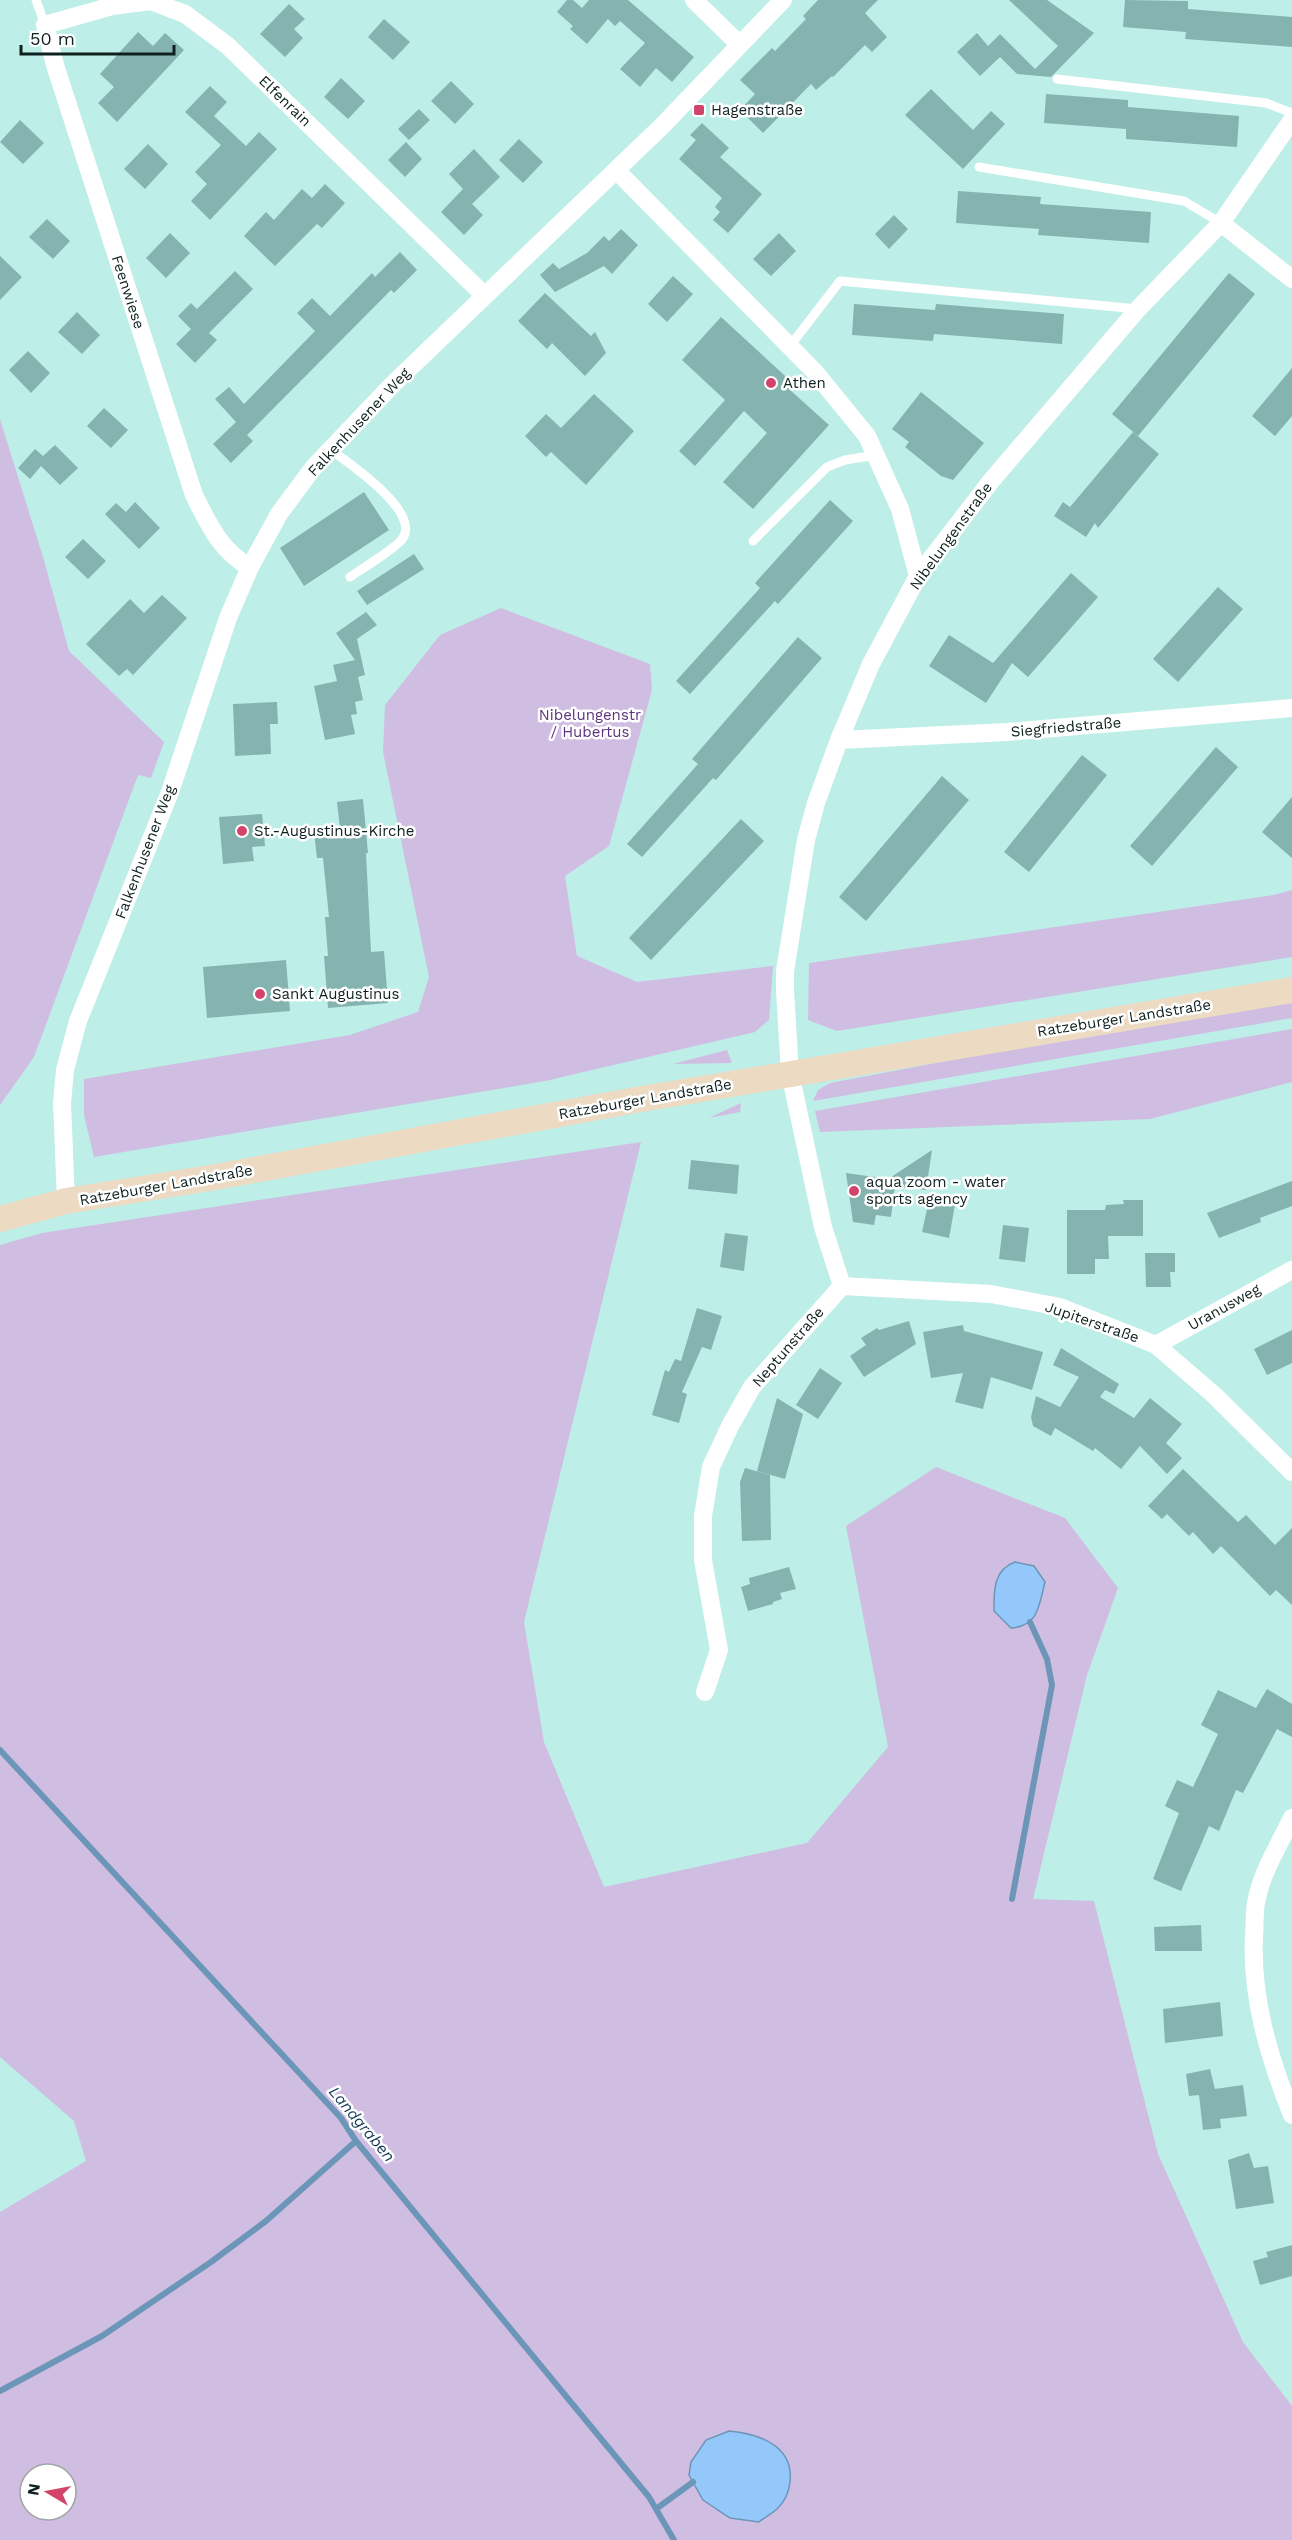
<svg xmlns="http://www.w3.org/2000/svg" width="1292" height="2540" viewBox="0 0 1292 2540" font-family="'Work Sans',sans-serif">
	<style>
		.green { fill: #d0bde2; fill-rule: evenodd }
		.water { fill: #95c8fa; stroke: #6c96b8; stroke-width: 1.5 }
		.lines { fill: none; stroke-linecap: round; stroke-linejoin: round }
		.stream { stroke: #6c96b8; stroke-width: 6 }
		.building { fill: #85b4b0 }
		.service { stroke: #fff; stroke-width: 9 }
		.minor { stroke: #fff; stroke-width: 18 }
		.secondary { stroke: #eddac2; stroke-width: 26 }
		.poi-dot { fill: #d3446a; stroke: #fff; stroke-width: 2 }
		.labels { text-anchor: middle; dominant-baseline: central; stroke-width: 5; stroke-linejoin: round; paint-order: stroke }
		.street-label { font-size: 15px; fill: #0e211f; stroke: #fff }
		.poi-label { font-size: 15px; fill: #0e211f; stroke: #fff; text-anchor: start }
		.park-label { font-size: 15px; fill: #5d357c; stroke: #fff }
		.water-label { font-size: 16px; font-style: italic; fill: #123757; stroke: #fff }
	</style>
	<rect width="100%" height="100%" fill="#bdeee8"/>
	<path class="green" d="M0 419 43 557 69 651 164 742 151 778 138 775 34 1057 0 1105Z
		M501 608 650 664 652 690 609 846 565 876 577 956 637 982 773 966 769 1020 755 1032 545 1081 94 1157 84 1115V1079L350 1035 418 1012 429 977 383 752 385 705 440 635Z
		M1292 890V957L837 1031 808 1020 809 963 1274 895Z
		M1292 1000V1018L813 1101 818 1090 830 1083 1084 1035Z
		M1292 1029V1082L1150 1119 820 1132 815 1111Z
		M727 1050 732 1063 673 1064Z
		M741 1103 740 1112 709 1118Z
		M641 1142 524 1622 544 1742 604 1887 807 1843 888 1747 846 1526 936 1467 1065 1518 1118 1588 1087 1675 1033 1899 1094 1901 1158 2154 1243 2342 1292 2406V2540H0V2212L86 2161 74 2121 0 2057V1245L42 1233ZM745 2433 766 2440 785 2454C789 2493 793 2497 759 2522ZM30 2474H66V2510H30Z"/>
	<path class="water" d="M1015 1562 1034 1566 1045 1582C1039 1605 1039 1626 1011 1628L994 1611C994 1591 993 1570 1015 1562Z
		M729 2431C760 2434 794 2446 790 2482 789 2491 785 2501 778 2508 773 2513 765 2517 759 2522L730 2518 703 2500 689 2475 691 2462 706 2440Z"/>
	<g class="lines">
		<path class="stream" d="M0 1750 341 2118 356 2141 649 2497 674 2540
			M1012 1899 1052 1685 1047 1659 1030 1622
			M0 2391 102 2336 211 2262 266 2221 356 2141
			M656 2509 693 2482"/>
	</g>
	<path class="building" d="M567 0H573L582 8 589 0H628L694 57 672 82 656 68 640 87 620 69 645 43 620 21 615 26 608 19 587 44 570 29 573 26 557 12Z
		M818 0H878L865 13 887 37 872 52 865 45 833 77 832 76 816 90 811 84 763 133 740 110 755 94 740 80 772 48 775 51 806 19 803 16Z
		M1009 0H1047L1094 33 1051 77 1017 74 1000 57 980 76 957 52 977 33 988 46 1000 34 1035 69 1058 46Z
		M1125 0 1188 1V9L1292 17V47L1185 39 1186 32 1123 27Z
		M289 4 305 19 294 29 303 38 285 57 260 34Z
		M384 19 410 42 393 60 368 37Z
		M138 32 153 46 165 33 184 50 117 122 98 103 114 87 100 74Z
		M341 78 365 101 348 119 324 97Z
		M451 81 474 104 455 124 431 101Z
		M210 86 227 102 214 116 246 146 259 132 277 149 210 220 191 201 207 184 195 172 221 145 185 112Z
		M931 89 973 130 991 111 1005 124 963 169 905 115Z
		M1046 94 1128 100V107L1239 116 1237 147 1126 139V129L1044 123Z
		M419 109 430 120 409 140 398 129Z
		M20 120 44 143 23 164 0 142Z
		M702 123 729 148 720 157 762 194 728 233 713 220 720 212 715 207 722 198 679 159 696 140 690 135Z
		M519 139 543 162 523 183 499 160Z
		M406 142 422 159 405 177 388 160Z
		M148 144 168 164 145 189 124 169Z
		M474 149 500 177 472 204 483 215 464 235 441 212 463 189 449 174Z
		M325 184 345 203 322 228 317 224 275 266 244 236 266 212 274 220 302 189 312 198Z
		M958 191 1041 197 1040 204 1151 212 1149 243 1038 235 1039 229 956 223Z
		M894 215 908 229 889 249 875 234Z
		M47 219 70 241 53 259 29 237Z
		M621 229 638 245 612 274 604 266 555 292 540 275 553 263 559 269 587 253 604 236 609 241Z
		M170 233 190 253 166 278 146 258Z
		M779 233 796 251 771 276 753 259Z
		M400 252 417 270 394 293 391 290 247 435 253 441 231 463 213 444 236 422 215 399 229 387 244 404 315 331 297 313 312 298 330 316 372 273 375 277Z
		M0 256 22 277 0 300Z
		M235 271 253 289 209 333 217 340 195 363 176 344 191 329 178 316 191 303 197 309Z
		M1229 273 1255 294 1138 436 1112 414Z
		M673 276 693 294 667 322 648 304Z
		M545 293 591 336 595 332 606 353 585 376 552 343 547 349 518 321Z
		M854 304 935 310 936 304 1064 314 1062 344 934 334 933 341 852 335Z
		M77 312 100 335 82 354 58 332Z
		M721 317 795 385 790 390 829 425 753 509 723 482 767 433 744 411 695 466 679 451 725 400 682 360Z
		M28 351 50 373 31 393 9 370Z
		M1292 368V416L1275 436 1252 416Z
		M921 392 984 443 953 480 941 476 905 447 909 442 892 429Z
		M594 394 634 431 586 485 551 452 546 457 525 436 546 414 561 428Z
		M104 408 128 430 111 448 87 426Z
		M1133 432 1159 454 1098 528 1095 523 1086 537 1054 516 1063 502 1070 507Z
		M55 445 78 468 60 485 41 466 30 479 18 468 35 449 43 456Z
		M364 492 389 530 304 586 280 548Z
		M830 500 853 521 778 604 775 601 690 694 676 681 760 588 755 583Z
		M135 502 160 528 139 549 105 514 116 503 126 512Z
		M83 539 106 561 88 579 65 557Z
		M414 554 424 569 367 605 357 591Z
		M1071 573 1098 597 1028 677 1012 663 986 703 929 666 949 635 993 663Z
		M1218 587 1243 609 1178 682 1153 659Z
		M162 595 187 618 133 675 127 669 119 676 86 644 130 599 144 613Z
		M366 612 377 625 357 639 365 675 358 677 363 700 355 702 357 714 351 715 355 734 325 740 314 686 337 681 333 665 355 660 336 633Z
		M798 637 822 658 716 780 713 778 642 857 627 844 698 764 692 759Z
		M277 702 278 724H270L271 754 235 756 233 704Z
		M1216 747 1238 767 1152 866 1130 846Z
		M1082 755 1107 775 1029 872 1004 852Z
		M942 776 969 800 866 921 839 897Z
		M1292 797V858L1262 832Z
		M363 799 368 853H366L371 952 384 951 388 1003 328 1008 324 956H328L325 917H329L323 858H317L314 832 340 829 337 802Z
		M262 814 265 846 252 847 254 861 223 864 219 817Z
		M741 819 764 841 651 960 629 938Z
		M286 960 290 1011 207 1018 203 967Z
		M932 1150 926 1190 895 1186 891 1217 876 1215 874 1225 853 1222 846 1173 888 1179Z
		M691 1160 739 1165 737 1194 688 1189Z
		M1292 1181V1206L1260 1218 1261 1222 1219 1238 1207 1213Z
		M929 1200 955 1205 949 1238 922 1232Z
		M1123 1200H1143V1236H1108L1109 1259H1095V1274H1067V1210H1105L1106 1205 1124 1204Z
		M1003 1225 1029 1228 1025 1262 999 1259Z
		M725 1233 748 1236 744 1271 720 1267Z
		M1145 1253H1175V1272H1170L1171 1287H1146Z
		M697 1308 722 1316 711 1350 702 1347 682 1392 687 1394 679 1423 652 1415 665 1370 669 1372 675 1359 681 1361Z
		M909 1321 916 1344 864 1377 850 1356 866 1345 861 1338 877 1328 879 1330Z
		M963 1325 964 1331 1043 1352 1032 1390 991 1377 983 1409 955 1402 963 1373 931 1378 923 1332Z
		M1292 1330V1363L1267 1375 1254 1349Z
		M1061 1348 1119 1384 1114 1394 1105 1390 1100 1397 1134 1418 1150 1398 1182 1424 1166 1443 1182 1458 1167 1474 1140 1446 1121 1469 1095 1448 1093 1451 1055 1428 1051 1436 1033 1426 1031 1417 1036 1396 1060 1407 1079 1377 1053 1365Z
		M820 1368 842 1383 818 1419 796 1405Z
		M777 1398 803 1414 785 1479 757 1471Z
		M745 1468 770 1475 771 1540 742 1541 740 1482Z
		M1183 1469 1238 1522 1246 1515 1275 1545 1292 1528V1605L1276 1590 1270 1596 1221 1546 1213 1554 1193 1532 1189 1536 1167 1514 1162 1519 1148 1506Z
		M789 1567 796 1589 780 1593 782 1599 773 1602V1604L748 1611 741 1587 750 1584 749 1578Z
		M1267 1689 1292 1704V1737L1277 1729 1243 1793 1236 1790 1219 1831 1209 1826 1181 1891 1153 1879 1179 1813 1165 1806 1177 1780 1193 1787 1218 1734 1201 1725 1218 1690 1256 1708Z
		M1201 1925 1202 1951H1155L1154 1927Z
		M1220 2002 1223 2036 1165 2043 1163 2009Z
		M1210 2069 1215 2089 1243 2085 1247 2116 1220 2119 1221 2128 1203 2130 1199 2095 1189 2096 1186 2074Z
		M1249 2153 1254 2168 1268 2166 1274 2203 1236 2209 1228 2160Z
		M1292 2245V2276L1260 2285 1253 2261 1268 2257 1266 2252Z"/>
	<g class="lines">
		<path class="service" d="M36 0 45 25
			M1057 79 1266 103 1292 113
			M979 167 1184 201 1221 223
			M790 346 840 281 1138 309
			M331 450C350 464 420 511 403 538 397 548 361 569 350 577
			M753 541 827 467 845 460 876 455"/>
		<path class="minor" d="M694 0 739 44
			M616 170 814 371 867 436 900 509 918 576
			M1221 223 1292 279
			M250 567C221 552 208 523 194 495L55 65 45 25 112 6 151 1 185 14 228 46 484 295
			M839 740 1007 732 1292 708
			M66 1201 62 1103 65 1070 78 1021 170 792 228 618 250 567 279 514 313 468 393 384 662 126 783 0
			M842 1286 991 1294 1060 1307 1156 1345 1213 1394 1292 1472
			M1156 1345 1292 1270
			M705 1692 719 1650 703 1560V1516L711 1467 730 1426 752 1387 842 1286 823 1227 790 1073 785 991V971L806 840 816 803 839 740 871 664 918 576 991 481 1138 309 1221 223 1292 120
			M1292 1818C1279 1845 1261 1873 1256 1903 1254 1914 1255 1925 1254 1936 1251 1998 1269 2057 1292 2115"/>
		<path class="secondary" d="M0 1219 66 1201 210 1178 636 1100 1292 990"/>
	</g>
	<g class="poi-dot">
		<rect x="693" y="104" width="12" height="12" rx="3"/>
		<circle cx="771" cy="383" r="6"/>
		<circle cx="242" cy="831" r="6"/>
		<circle cx="260" cy="994" r="6"/>
		<circle cx="854" cy="1191" r="6"/>
	</g>
	<g class="labels">
		<g class="street-label">
			<text transform="translate(285 101) rotate(44)">Elfenrain</text>
			<text transform="translate(128 292) rotate(72)">Feenwiese</text>
			<text transform="translate(359 422) rotate(-47)">Falkenhusener Weg</text>
			<text transform="translate(951 536) rotate(-54)">Nibelungenstraße</text>
			<text transform="translate(1066 727) rotate(-5)">Siegfriedstraße</text>
			<text transform="translate(145 852) rotate(-69)">Falkenhusener Weg</text>
			<text transform="translate(1124 1018) rotate(-9)">Ratzeburger Landstraße</text>
			<text transform="translate(645 1099) rotate(-10)">Ratzeburger Landstraße</text>
			<text transform="translate(166 1185) rotate(-10)">Ratzeburger Landstraße</text>
			<text transform="translate(1224 1307) rotate(-29)">Uranusweg</text>
			<text transform="translate(1092 1322) rotate(19)">Jupiterstraße</text>
			<text transform="translate(788 1347) rotate(-49)">Neptunstraße</text>
		</g>
		<g class="poi-label">
			<text x="711" y="110">Hagenstraße</text>
			<text x="783" y="383">Athen</text>
			<text x="254" y="831">St.-Augustinus-Kirche</text>
			<text x="272" y="994">Sankt Augustinus</text>
			<text x="866" y="1182">aqua zoom - water<tspan x="866" dy="17">sports agency</tspan></text>
		</g>
		<g class="park-label">
			<text x="590" y="715">Nibelungenstr<tspan x="590" dy="17">/ Hubertus</tspan></text>
		</g>
		<g class="water-label">
			<text transform="translate(362 2124) rotate(50)">Landgraben</text>
		</g>
	</g>
	<g transform="translate(48 2492) rotate(280)"><circle r="28" fill="#ffffff" stroke="#9fa6a5" stroke-width="1.5"/>
	<path d="M0-4.5L10 22L0 15L-10 22Z" fill="#d3446a"/>
	<text y="-9" font-size="16" font-weight="bold" text-anchor="middle" fill="#0e211f">N</text>
	</g>
	<path d="M21 45v9h153v-9" fill="none" stroke="#0e211f" stroke-width="3"/>
	<text x="30" y="45" font-size="18" fill="#0e211f" stroke="#ffffff" stroke-width="4.5" paint-order="stroke">50 m</text>
</svg>
